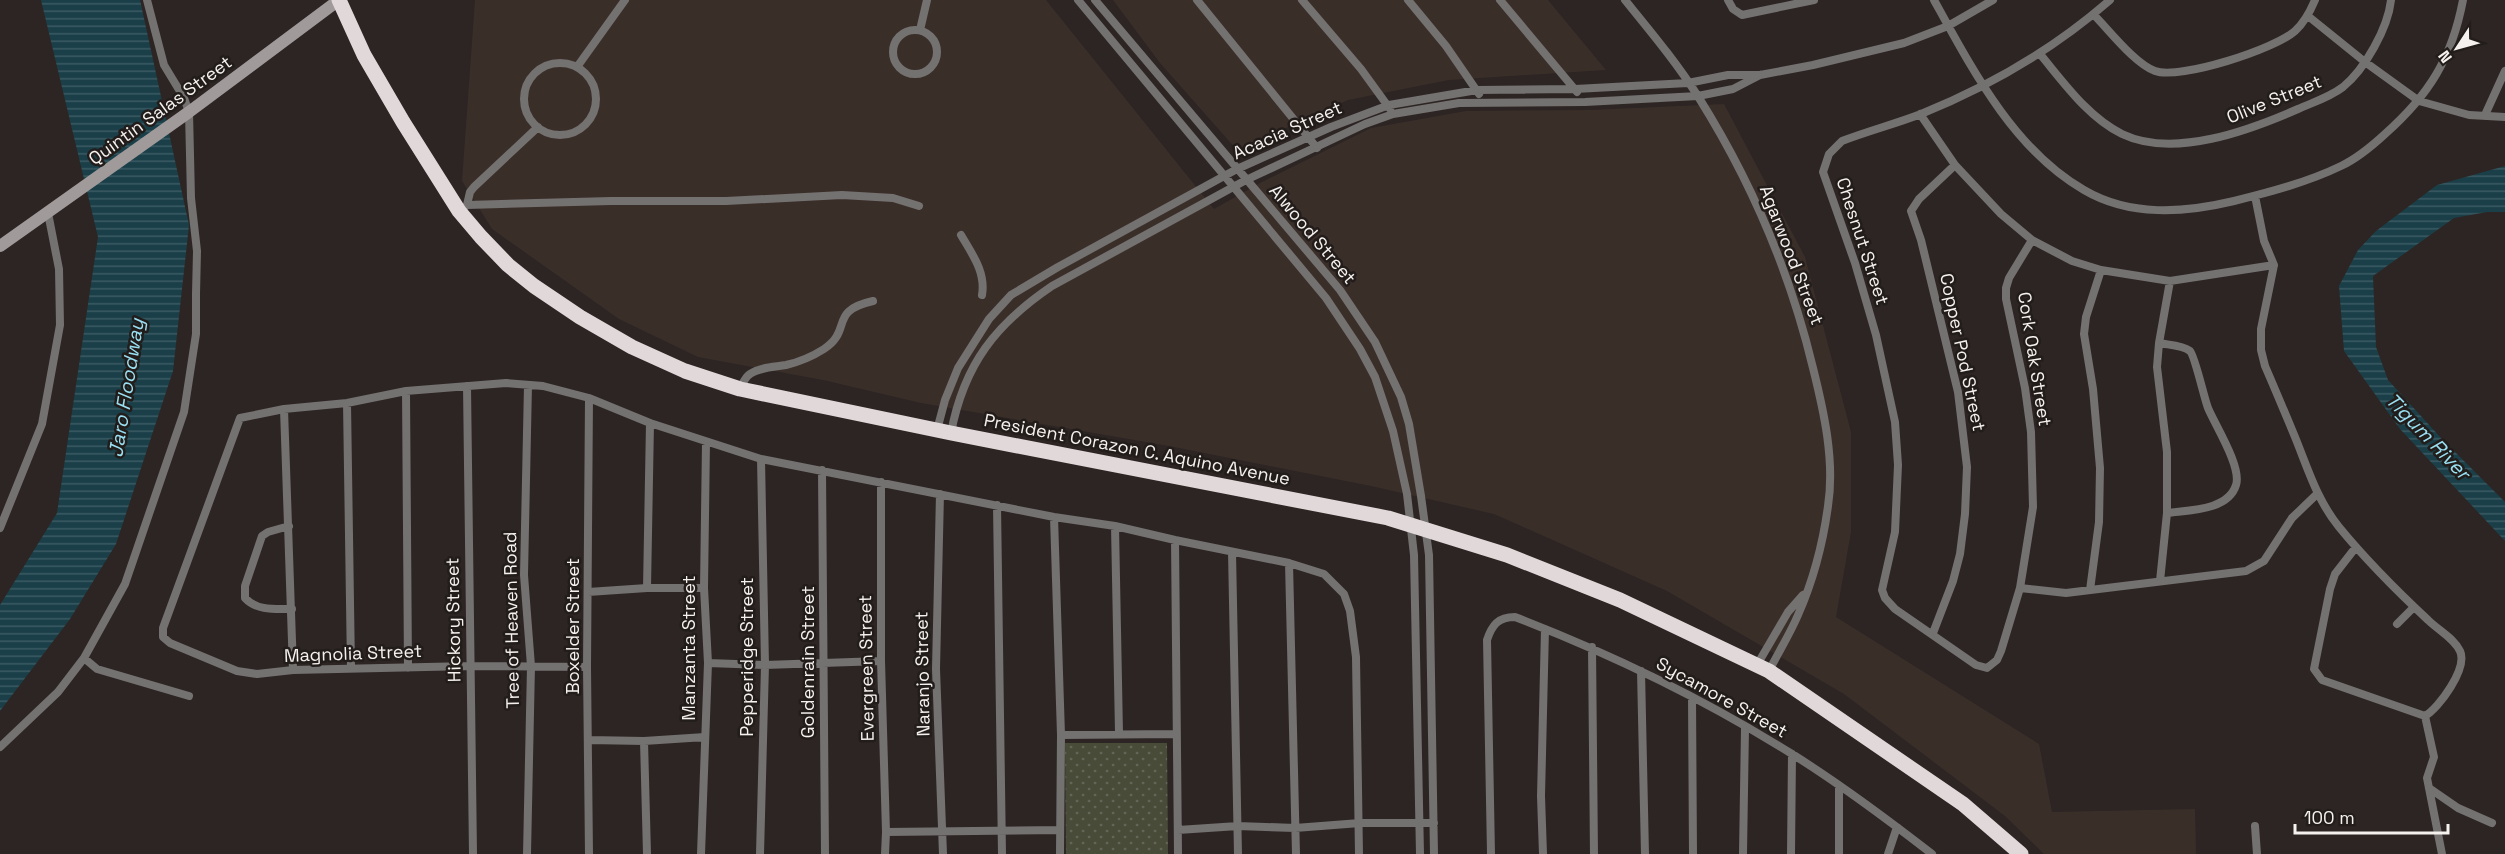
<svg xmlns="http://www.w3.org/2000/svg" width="2505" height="854" viewBox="0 0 2505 854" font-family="'Space Grotesk',sans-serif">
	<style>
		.built { fill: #3a2e29 }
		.park { fill: url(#park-dots) }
		.water { fill: url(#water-rules) }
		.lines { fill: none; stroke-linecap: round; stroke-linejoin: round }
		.street { stroke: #747171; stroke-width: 8 }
		.secondary { stroke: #a09a9b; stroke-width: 12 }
		.highway { stroke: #e1d8d9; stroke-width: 15 }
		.labels { text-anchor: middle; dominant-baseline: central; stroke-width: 5; stroke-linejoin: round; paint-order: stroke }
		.street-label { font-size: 18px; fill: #f5f1ef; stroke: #221c1a }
		.water-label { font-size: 20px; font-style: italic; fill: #98dff2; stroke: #221c1a }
	</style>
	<defs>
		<pattern id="park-dots" width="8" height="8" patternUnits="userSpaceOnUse" patternTransform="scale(1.5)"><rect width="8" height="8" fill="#494b39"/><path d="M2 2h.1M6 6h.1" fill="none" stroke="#646556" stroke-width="1.8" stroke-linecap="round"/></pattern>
		<pattern id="water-rules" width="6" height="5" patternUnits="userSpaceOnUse" patternTransform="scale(1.5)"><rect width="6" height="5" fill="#1a3f48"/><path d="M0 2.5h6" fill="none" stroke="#3c5b63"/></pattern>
	</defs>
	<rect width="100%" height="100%" fill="#2c2523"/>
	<path class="built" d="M475 0H1046L1214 209 1260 183 1371 128 1466 111 1591 110 1724 104 1805 257 1851 432V532L1836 617 2039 744 2052 812 2195 809 2196 854H2044L2005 816 1844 694 1667 591 1494 514 1371 486 1169 446 921 403 823 380 698 357 619 319 492 229 462 181Z
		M1113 0H1548L1606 70 1449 80 1348 100 1237 150 1160 63Z"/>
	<path class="park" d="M1065 743H1167L1168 854H1066Z"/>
	<path class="water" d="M41 0H140L189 225 173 371 116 544 70 619 0 711V605L57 513 98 237Z
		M2505 166V212H2487L2454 218 2373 276 2376 347 2388 380 2441 438 2505 502V541L2400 429 2344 351 2339 286 2358 250 2376 231 2437 185Z"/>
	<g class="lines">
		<path class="street" d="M1078 0 1326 298 1360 349 1375 377 1393 431 1407 494 1414 555 1420 854
			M1095 0 1340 290 1375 342 1401 397 1409 424 1421 496 1429 555 1434 854
			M1197 0 1317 148
			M1302 0 1361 69 1390 109
			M1408 0 1446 46 1479 94
			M1500 0 1577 92
			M1625 0C1651 32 1677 63 1699 98 1751 181 1790 272 1813 368 1824 412 1835 461 1828 506 1823 543 1813 581 1798 615 1790 634 1778 653 1769 671
			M1728 0 1733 9 1742 15 1814 0
			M1934 0C1972 69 2014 150 2084 190 2130 217 2184 213 2234 201 2270 192 2308 182 2341 166 2358 158 2372 146 2385 134 2429 95 2452 58 2463 0
			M2094 15C2109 30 2135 64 2155 71 2180 80 2275 49 2295 31 2305 22 2310 12 2315 0
			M2308 16 2365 62 2419 101 2469 115 2505 117
			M893 52a22 22 0 1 1 44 0a22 22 0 1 1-44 0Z
			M920 30 927 0
			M2040 54C2064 83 2088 117 2122 134 2174 159 2250 130 2298 109 2314 102 2330 97 2343 87 2365 69 2388 28 2391 0
			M524 99a36 36 0 1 1 72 0a36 36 0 1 1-72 0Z
			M577 67 625 0
			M1920 114 1955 165 2001 214 2032 240 2072 261 2101 270 2170 281 2274 265
			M2485 115 2505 71
			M2255 196 2264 241 2274 265 2261 329V350L2265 366C2275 389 2285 413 2295 437 2308 469 2317 500 2339 527 2366 560 2397 591 2428 620 2438 630 2454 638 2460 651 2468 668 2439 708 2425 716L2322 680 2314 669 2330 589 2335 574 2356 547
			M467 205 470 192 474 187 538 127
			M459 211 467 205 611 201H726L842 195 893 198 919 206
			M961 235C972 254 986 272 982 295
			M2032 240 2009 278 2006 288V299L2025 388 2031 432 2033 507 2020 588 2001 651 1997 660 1987 668 1976 665 1895 609 1885 598 1882 590 1895 532 1898 465 1895 422 1876 335 1855 263 1823 172 1829 154 1842 141C1868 131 1895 124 1921 114 1990 86 2054 49 2110 0
			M2159 343C2168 345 2182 345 2190 351 2195 356 2204 398 2208 408 2215 425 2242 467 2236 485 2228 511 2188 510 2167 513
			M467 386 473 854
			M740 389C743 383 745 377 750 374 760 367 775 367 786 365 799 362 813 356 824 349 853 330 828 311 873 301
			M406 391 408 668
			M589 398 587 667 589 854
			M347 403 351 668
			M284 409 293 670
			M937 430 945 400 958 368 989 319 1011 295 1058 267 1237 169 1331 127 1389 105 1477 90 1575 89 1688 83 1728 75H1760L1813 65 1904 43 1948 26 1993 0
			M951 433C964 364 996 324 1052 286L1246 180 1365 124 1393 114 1459 103 1585 102 1698 96 1733 89 1760 75
			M822 470 825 854
			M881 482V661L886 832 885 854
			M940 494 936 669 943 854
			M997 505 1002 854
			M1054 517 1061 735 1060 854
			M289 526 268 532 262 536 245 586V598C257 611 275 609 292 609
			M1115 526 1119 733
			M0 528 42 424 60 325 59 269 48 213
			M1175 540 1178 854
			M1232 552 1238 854
			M1289 563 1296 854
			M2160 581 2167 513V452L2157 367 2159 343 2170 281
			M647 588 650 423
			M2020 588 2066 593 2246 571 2264 561 2292 518 2317 494
			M2090 590 2099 522 2100 468 2093 389 2084 334 2086 317 2101 270
			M588 592 647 588H704
			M2397 624 2414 607
			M1933 633 1953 581 1960 554 1965 514 1967 467 1958 392 1921 240 1911 211 1919 199 1955 165
			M1592 647 1594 854
			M84 658 97 669 189 696
			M708 663 765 665 881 661
			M1757 665 1788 612 1803 595
			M587 667 470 666 293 670 257 674 237 671 170 643 163 637V628L240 418 284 409 347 403 406 391 506 383 543 386 589 398 650 423 761 459 1054 517 1115 526 1175 540 1289 563 1324 574 1344 594 1350 611 1356 657 1359 854
			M1641 671 1645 854
			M1692 697 1693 854
			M2425 716 2434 757 2427 778 2442 854
			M1061 735 1175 734
			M589 740 644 741 705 737
			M644 741 647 854
			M0 747 58 692 84 658 125 584 184 412 196 334V294L197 251 191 198 189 112 184 98 164 65 147 0
			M2429 788 2458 808 2492 823
			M2255 826 2257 854
			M1178 830 1238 826 1295 828 1360 823H1434
			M886 832 1060 830
			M527 854 531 666 524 575 528 385
			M701 854 708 663 704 588 706 442
			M760 854 765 665 761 459
			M1491 854 1487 640C1492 625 1498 617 1515 617 1611 654 1704 699 1792 754 1840 784 1887 819 1932 854
			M1543 854 1541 796 1545 629
			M1743 854 1745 728
			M1791 854 1792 754
			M1839 854V786
			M1888 854 1897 827"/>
		<path class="secondary" d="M0 246 189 112 339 0"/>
		<path class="highway" d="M339 0 364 55 403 122 459 211 481 237 508 265 534 286 580 317 632 347 685 371 740 389 951 433 1388 518 1507 555 1620 600 1769 671 1963 804 2021 854"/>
	</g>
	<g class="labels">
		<g class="street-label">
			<text transform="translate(2274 99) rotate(-22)">Olive Street</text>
			<text transform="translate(160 110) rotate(-36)">Quintin Salas Street</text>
			<text transform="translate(1287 130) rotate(-24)">Acacia Street</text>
			<text transform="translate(1313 234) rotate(50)">Alwood Street</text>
			<text transform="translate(1863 241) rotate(72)">Chesnut Street</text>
			<text transform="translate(1792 255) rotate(69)">Agarwood Street</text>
			<text transform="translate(1963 352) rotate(78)">Copper Pod Street</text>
			<text transform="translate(2035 359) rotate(81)">Cork Oak Street</text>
			<text transform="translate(1137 449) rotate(11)">President Corazon C. Aquino Avenue</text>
			<text transform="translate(453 620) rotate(-91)">Hickory Street</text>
			<text transform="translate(511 620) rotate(-91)">Tree of Heaven Road</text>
			<text transform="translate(572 626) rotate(-90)">Boxelder Street</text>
			<text transform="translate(688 648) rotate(-90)">Manzanta Street</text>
			<text transform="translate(353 653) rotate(-2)">Magnolia Street</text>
			<text transform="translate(746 657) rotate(-90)">Pepperidge Street</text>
			<text transform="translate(807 662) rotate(-90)">Goldenrain Street</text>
			<text transform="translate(866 668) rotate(-91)">Evergreen Street</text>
			<text transform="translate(922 674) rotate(-91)">Naranjo Street</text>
			<text transform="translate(1722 697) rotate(29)">Sycamore Street</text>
		</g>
		<g class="water-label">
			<text transform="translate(126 388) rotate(-81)">Jaro Floodway</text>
			<text transform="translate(2428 436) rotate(46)">Tigum River</text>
		</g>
	</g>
	<g transform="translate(2457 48) rotate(234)" stroke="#221c1a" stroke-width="4.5" paint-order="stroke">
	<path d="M0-4.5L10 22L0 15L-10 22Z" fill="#f5f1ef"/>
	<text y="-9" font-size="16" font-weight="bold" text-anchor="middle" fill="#f5f1ef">N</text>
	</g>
	<path d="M2295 824v9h153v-9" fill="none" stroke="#f5f1ef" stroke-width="3"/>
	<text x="2304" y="824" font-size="18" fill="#f5f1ef" stroke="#221c1a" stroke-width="4.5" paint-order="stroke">100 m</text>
</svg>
